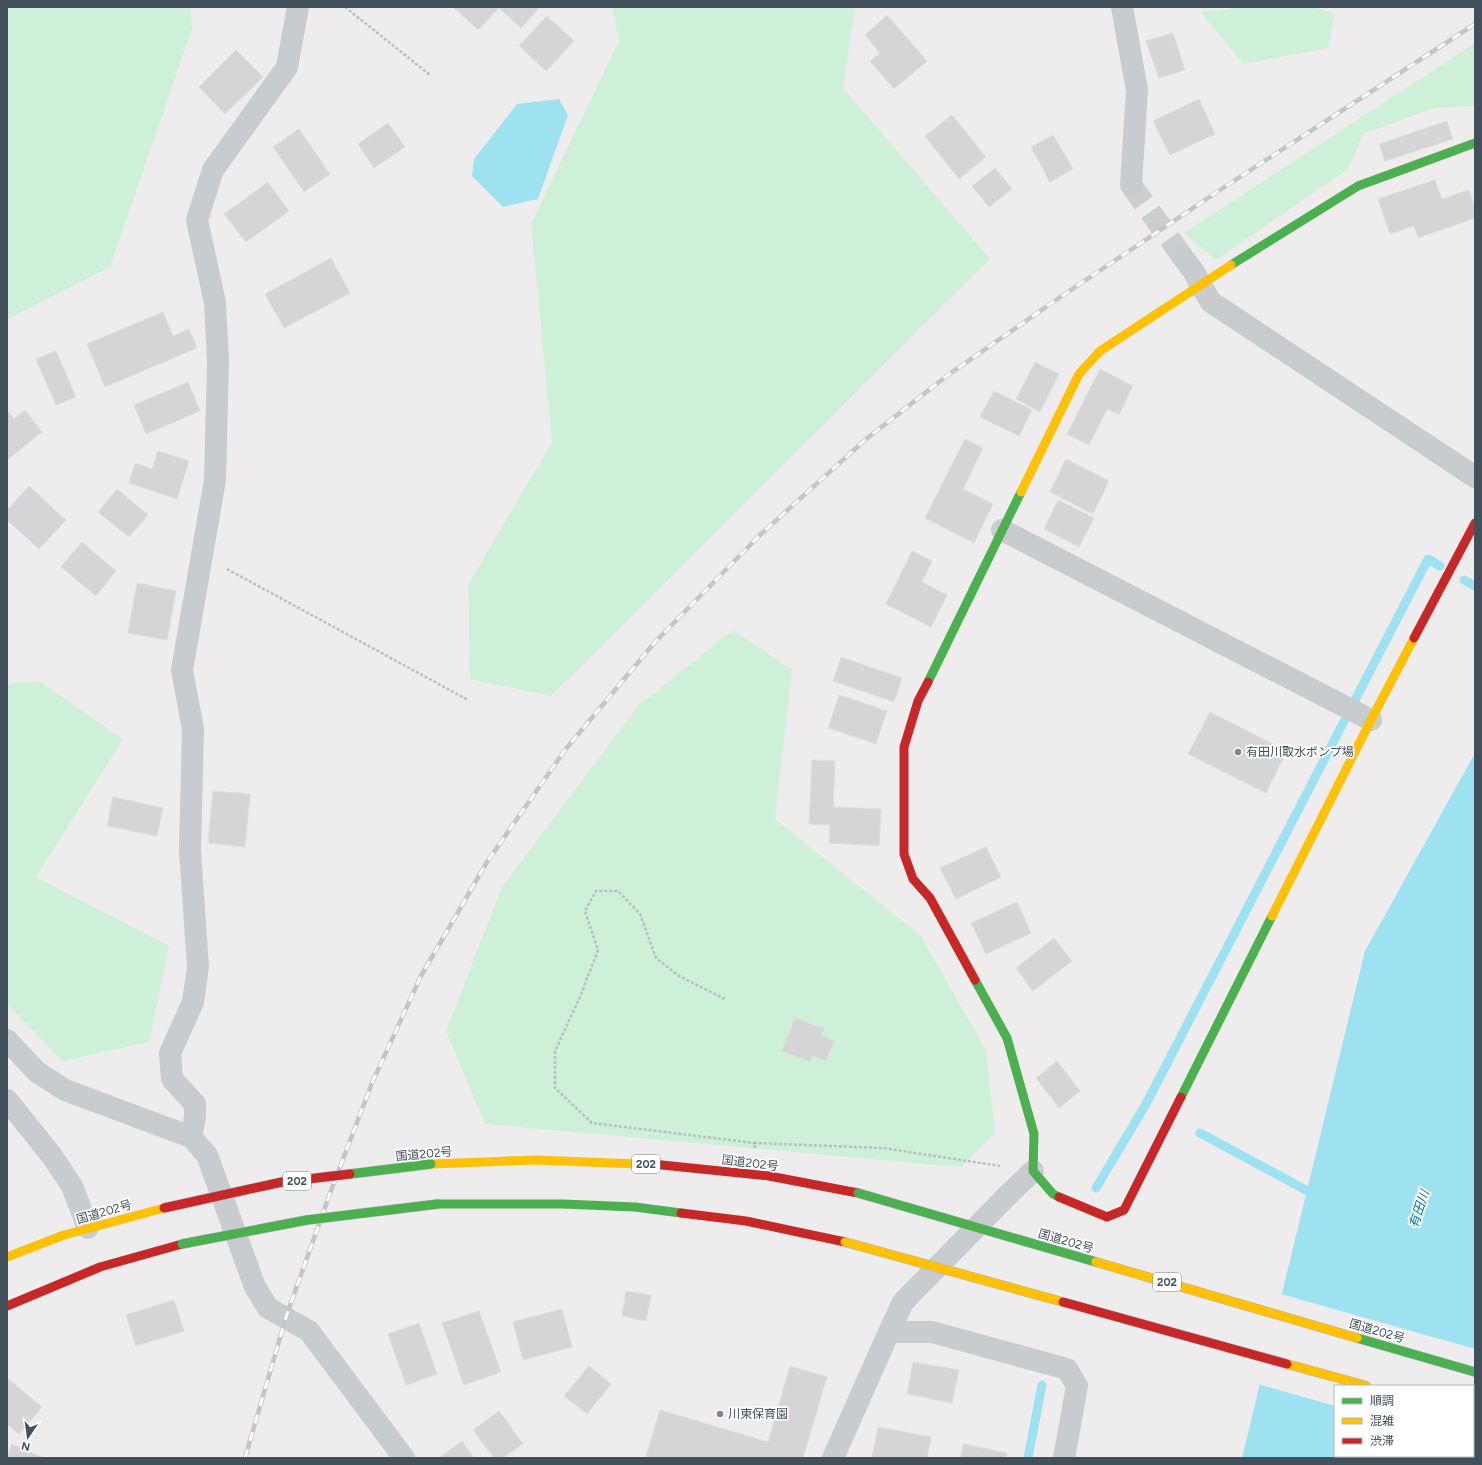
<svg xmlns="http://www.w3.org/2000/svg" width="1482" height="1465" viewBox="0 0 1482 1465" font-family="Figtree,'Noto Sans JP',sans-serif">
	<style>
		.green { fill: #cef0d9 }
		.water { fill: #9ee2f2; fill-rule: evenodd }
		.pier { fill: #eeecec }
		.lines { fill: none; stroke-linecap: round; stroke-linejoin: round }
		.stream { stroke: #9ee2f2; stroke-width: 9 }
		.building { fill: #d5d4d7; stroke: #dfdedf }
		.street-tunnel { stroke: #cccdcf; stroke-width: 22; stroke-dasharray: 22 11; stroke-linecap: butt }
		.path { stroke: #b4c2bd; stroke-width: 2.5; stroke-dasharray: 3 2; stroke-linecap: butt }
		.street { stroke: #c8ccce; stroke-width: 22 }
		.fast { stroke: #4caf50; stroke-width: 9 }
		.slow { stroke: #ffc107; stroke-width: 9 }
		.jam { stroke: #c62828; stroke-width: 9 }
		.rail-casing { stroke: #c3c5c7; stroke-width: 4.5 }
		.rail { stroke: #fff; stroke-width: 3; stroke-dasharray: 9; stroke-linecap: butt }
		.fast-bridge-casing { stroke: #b1b6bd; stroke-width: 10; stroke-linecap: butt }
		.slow-bridge-casing { stroke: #b1b6bd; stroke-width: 10; stroke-linecap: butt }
		.jam-bridge-casing { stroke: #b1b6bd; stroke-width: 10; stroke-linecap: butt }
		.fast-bridge { stroke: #4caf50; stroke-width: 9 }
		.slow-bridge { stroke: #ffc107; stroke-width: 9 }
		.jam-bridge { stroke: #c62828; stroke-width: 9 }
		.poi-dot { fill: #7e878e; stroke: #fff; stroke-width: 1.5 }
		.labels { text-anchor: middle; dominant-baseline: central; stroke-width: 3.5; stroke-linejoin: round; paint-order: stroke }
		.shield { fill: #fff; stroke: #7b848c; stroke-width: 1 }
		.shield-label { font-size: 11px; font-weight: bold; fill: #42505b }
		.poi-label { font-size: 12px; fill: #42505b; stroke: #fff; text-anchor: start }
		.street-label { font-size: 12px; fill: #42505b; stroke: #fff }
		.water-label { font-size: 13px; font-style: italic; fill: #037c98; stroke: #fff }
	</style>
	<rect width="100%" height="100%" fill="#eeecec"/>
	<path class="green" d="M7 7H190L192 29 110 267 7 319Z
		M612 7H855L843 88 990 259 551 696 470 679 468 585 552 442 531 224 619 41Z
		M1246 7H1314L1335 14 1328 48 1243 64 1201 12Z
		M1475 43V106L1434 108 1363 134 1348 169 1216 260 1184 233Z
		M733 630 792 670 775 819 920 935 986 1050 995 1133 961 1167 485 1124 446 1031 502 887 638 706Z
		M39 681 123 739 36 877 169 946 149 1042 62 1061 7 1004V684Z"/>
	<path class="water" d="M559 99 568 115 538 199 503 207 472 176 474 159 517 104Z
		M1475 753V1458H1242L1365 951ZM1335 1386H1473V1456H1335Z"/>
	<path class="pier" d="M1281 1294 1475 1349V1446L1473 1445V1386H1335V1406L1258 1384Z"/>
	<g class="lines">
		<path class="stream" d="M1464 580 1475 586
			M1200 1133 1317 1196
			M1096 1188 1146 1104 1428 559 1440 566
			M1028 1458 1042 1385"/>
	</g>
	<path class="building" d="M453 7H540L521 28 499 8 478 30Z
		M887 15 927 61 894 89 870 61 880 53 865 35Z
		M547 16 574 41 546 71 519 46Z
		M1173 33 1185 70 1159 78 1146 41Z
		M236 50 263 77 225 114 199 87Z
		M1199 99 1215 134 1170 155 1153 121Z
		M952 115 986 157 959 179 925 136Z
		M1447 121 1453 139 1385 161 1379 144Z
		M388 123 405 147 374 168 358 144Z
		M299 129 330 174 304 192 273 147Z
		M1053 135 1073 169 1050 182 1031 147Z
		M995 168 1012 189 989 207 972 186Z
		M1435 180 1442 199 1469 190 1475 208V218L1418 238 1414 226 1390 234 1378 199Z
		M268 182 289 211 246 242 224 214Z
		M331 258 350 293 284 328 265 294Z
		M163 312 173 336 189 329 197 348 105 387 87 344Z
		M56 351 76 397 56 405 36 359Z
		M1035 362 1059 374 1040 412 1016 399Z
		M1100 369 1133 386 1119 415 1107 409 1089 445 1067 434Z
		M188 382 200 411 146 434 134 405Z
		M994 391 1032 410 1019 436 980 417Z
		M7 410 14 419 25 410 42 432 7 460Z
		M965 439 983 448 963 489 993 504 974 543 925 518Z
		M158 451 189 461 177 499 129 483 135 463 152 469Z
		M1066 459 1109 481 1093 514 1050 492Z
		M29 486 66 520 39 549 7 520V510Z
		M117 489 148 515 129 537 98 512Z
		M1058 500 1094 518 1079 547 1044 529Z
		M82 542 116 571 96 596 61 567Z
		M912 551 932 561 922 582 947 595 931 627 886 604Z
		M137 583 176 591 167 640 128 633Z
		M841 657 902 678 894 702 833 681Z
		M839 695 887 711 876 744 828 728Z
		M1210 712 1287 751 1266 793 1188 754Z
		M812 760 835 761 833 807 881 809 879 846 829 843 830 825 809 824Z
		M213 791 250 794 245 847 208 843Z
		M113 797 163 808 157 836 107 826Z
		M986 847 1001 877 956 899 940 868Z
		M1017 902 1031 933 986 954 971 923Z
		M1054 938 1072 961 1033 991 1016 968Z
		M795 1018 824 1029 821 1035 834 1041 826 1061 813 1056 810 1062 782 1051Z
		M1057 1061 1080 1091 1059 1108 1036 1078Z
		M626 1291 651 1295 646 1321 622 1316Z
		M174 1300 184 1331 136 1346 126 1315Z
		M562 1309 572 1347 523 1360 513 1322Z
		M479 1311 501 1372 464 1385 442 1323Z
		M419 1323 437 1374 406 1385 388 1334Z
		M913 1362 959 1370 952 1403 907 1394Z
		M589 1366 611 1384 587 1414 564 1396Z
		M790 1366 827 1377 803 1458H652L646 1456 660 1410 768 1442Z
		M7 1378 42 1407 19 1434 7 1424Z
		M499 1411 523 1444 503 1458H494L473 1430Z
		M878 1427 931 1437 927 1458H872Z
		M462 1441 474 1458H439Z
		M12 1444 44 1458H7Z
		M963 1444 1007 1453 1006 1458H961Z"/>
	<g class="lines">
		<path class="street-tunnel" d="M1131 185 1182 256"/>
		<path class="path" d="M345 7 430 75
			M227 569 468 700
			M725 999 679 976 656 958 640 914 618 891H596L585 911 598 950 580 997 555 1051V1088L592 1123 754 1143
			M755 1148 754 1143 883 1148 1000 1166"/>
		<path class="street" d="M1122 7 1137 90 1131 185
			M1182 256 1194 272 1200 284 1211 302 1475 477
			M1002 530 1371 720
			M7 1040 37 1072 65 1090 191 1137 207 1155 255 1287 268 1308 309 1331 404 1458
			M7 1100 52 1156 72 1186 88 1228
			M191 1137 195 1117V1104L172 1079 170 1053 193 1002 198 967 190 851 193 729 182 670 215 480 218 361 215 303 197 220 213 170 287 67 298 7
			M889 1332H932L1067 1369 1077 1386 1064 1458
			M833 1458 889 1332 903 1302 1007 1196 1033 1171"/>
		<path class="fast" d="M1231 265 1358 186 1475 143
			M928 682 1021 492
			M975 980 1007 1038 1034 1134 1033 1171 1053 1194 1059 1197
			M1181 1097 1272 916
			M438 1204H563L635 1207 681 1213
			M1473 1415 1475 1416"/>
		<path class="slow" d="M1021 492 1079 374 1100 351 1231 265
			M1272 916 1371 720 1414 638
			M431 1164 536 1160 662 1165
			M7 1257 64 1235 164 1208"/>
		<path class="jam" d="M1414 638 1475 523
			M928 682 918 701 904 747V854L913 879 930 898 975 980
			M662 1165 769 1176 858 1193
			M1059 1197 1107 1217 1124 1210 1181 1097
			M681 1213 746 1221 845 1242
			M7 1306 100 1267 182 1244"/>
		<defs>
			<path id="rail" d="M245 1458 286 1317 329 1196 372 1083 421 976 487 862 565 750 655 642 760 535 865 440 948 375 1056 300 1223 188 1475 24"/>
		</defs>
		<use href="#rail" class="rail-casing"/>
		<use href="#rail" class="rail"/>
		<defs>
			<path id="fast-bridge" d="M350 1174 431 1164
				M858 1193 1096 1262
				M182 1244 307 1220 438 1204
				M1357 1338 1475 1372"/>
			<path id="slow-bridge" d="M845 1242 1063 1302
				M1096 1262 1357 1338
				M1287 1364 1367 1386"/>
			<path id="jam-bridge" d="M164 1208 282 1182 350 1174
				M1063 1302 1287 1364"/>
		</defs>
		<use href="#fast-bridge" class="fast-bridge-casing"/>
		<use href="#slow-bridge" class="slow-bridge-casing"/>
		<use href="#jam-bridge" class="jam-bridge-casing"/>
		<use href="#fast-bridge" class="fast-bridge"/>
		<use href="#slow-bridge" class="slow-bridge"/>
		<use href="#jam-bridge" class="jam-bridge"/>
	</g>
	<g class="poi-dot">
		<circle cx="1238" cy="752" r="4"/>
		<circle cx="720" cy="1414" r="4"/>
	</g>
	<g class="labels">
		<g class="shield">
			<rect x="632" y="1155" width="28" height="18" rx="3"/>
			<rect x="283" y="1172" width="28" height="18" rx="3"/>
			<rect x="1153" y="1273" width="28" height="18" rx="3"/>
		</g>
		<g class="shield-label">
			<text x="646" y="1164">202</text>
			<text x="297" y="1181">202</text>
			<text x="1167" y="1282">202</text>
		</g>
		<g class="poi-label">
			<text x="1246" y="752">有田川取水ポンプ場</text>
			<text x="728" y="1414">川東保育園</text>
		</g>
		<g class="street-label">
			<text transform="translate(424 1154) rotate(-5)">国道202号</text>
			<text transform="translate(750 1163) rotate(7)">国道202号</text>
			<text transform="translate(104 1212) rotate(-16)">国道202号</text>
			<text transform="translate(1066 1241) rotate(16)">国道202号</text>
			<text transform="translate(1377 1331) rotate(16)">国道202号</text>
		</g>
		<g class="water-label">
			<text transform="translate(1419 1209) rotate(-72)">有田川</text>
		</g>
	</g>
	<rect width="1482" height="1465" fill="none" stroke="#42505b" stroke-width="16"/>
	<rect x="1334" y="1385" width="140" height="72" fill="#ffffff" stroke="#b3b9bd"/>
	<rect x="1342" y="1398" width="20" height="6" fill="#4caf50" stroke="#b3b9bd"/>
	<text x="1370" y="1405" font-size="12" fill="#42505b">順調</text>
	<rect x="1342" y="1418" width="20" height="6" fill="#ffc107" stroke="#b3b9bd"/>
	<text x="1370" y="1425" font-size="12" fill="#42505b">混雑</text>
	<rect x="1342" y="1438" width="20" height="6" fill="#c62828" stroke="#b3b9bd"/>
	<text x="1370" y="1445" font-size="12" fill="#42505b">渋滞</text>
	<g transform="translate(28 1437) rotate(193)" stroke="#ffffff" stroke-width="3" paint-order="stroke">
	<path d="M0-3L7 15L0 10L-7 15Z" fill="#42505b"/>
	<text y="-6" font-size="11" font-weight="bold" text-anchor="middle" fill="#42505b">N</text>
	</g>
</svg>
